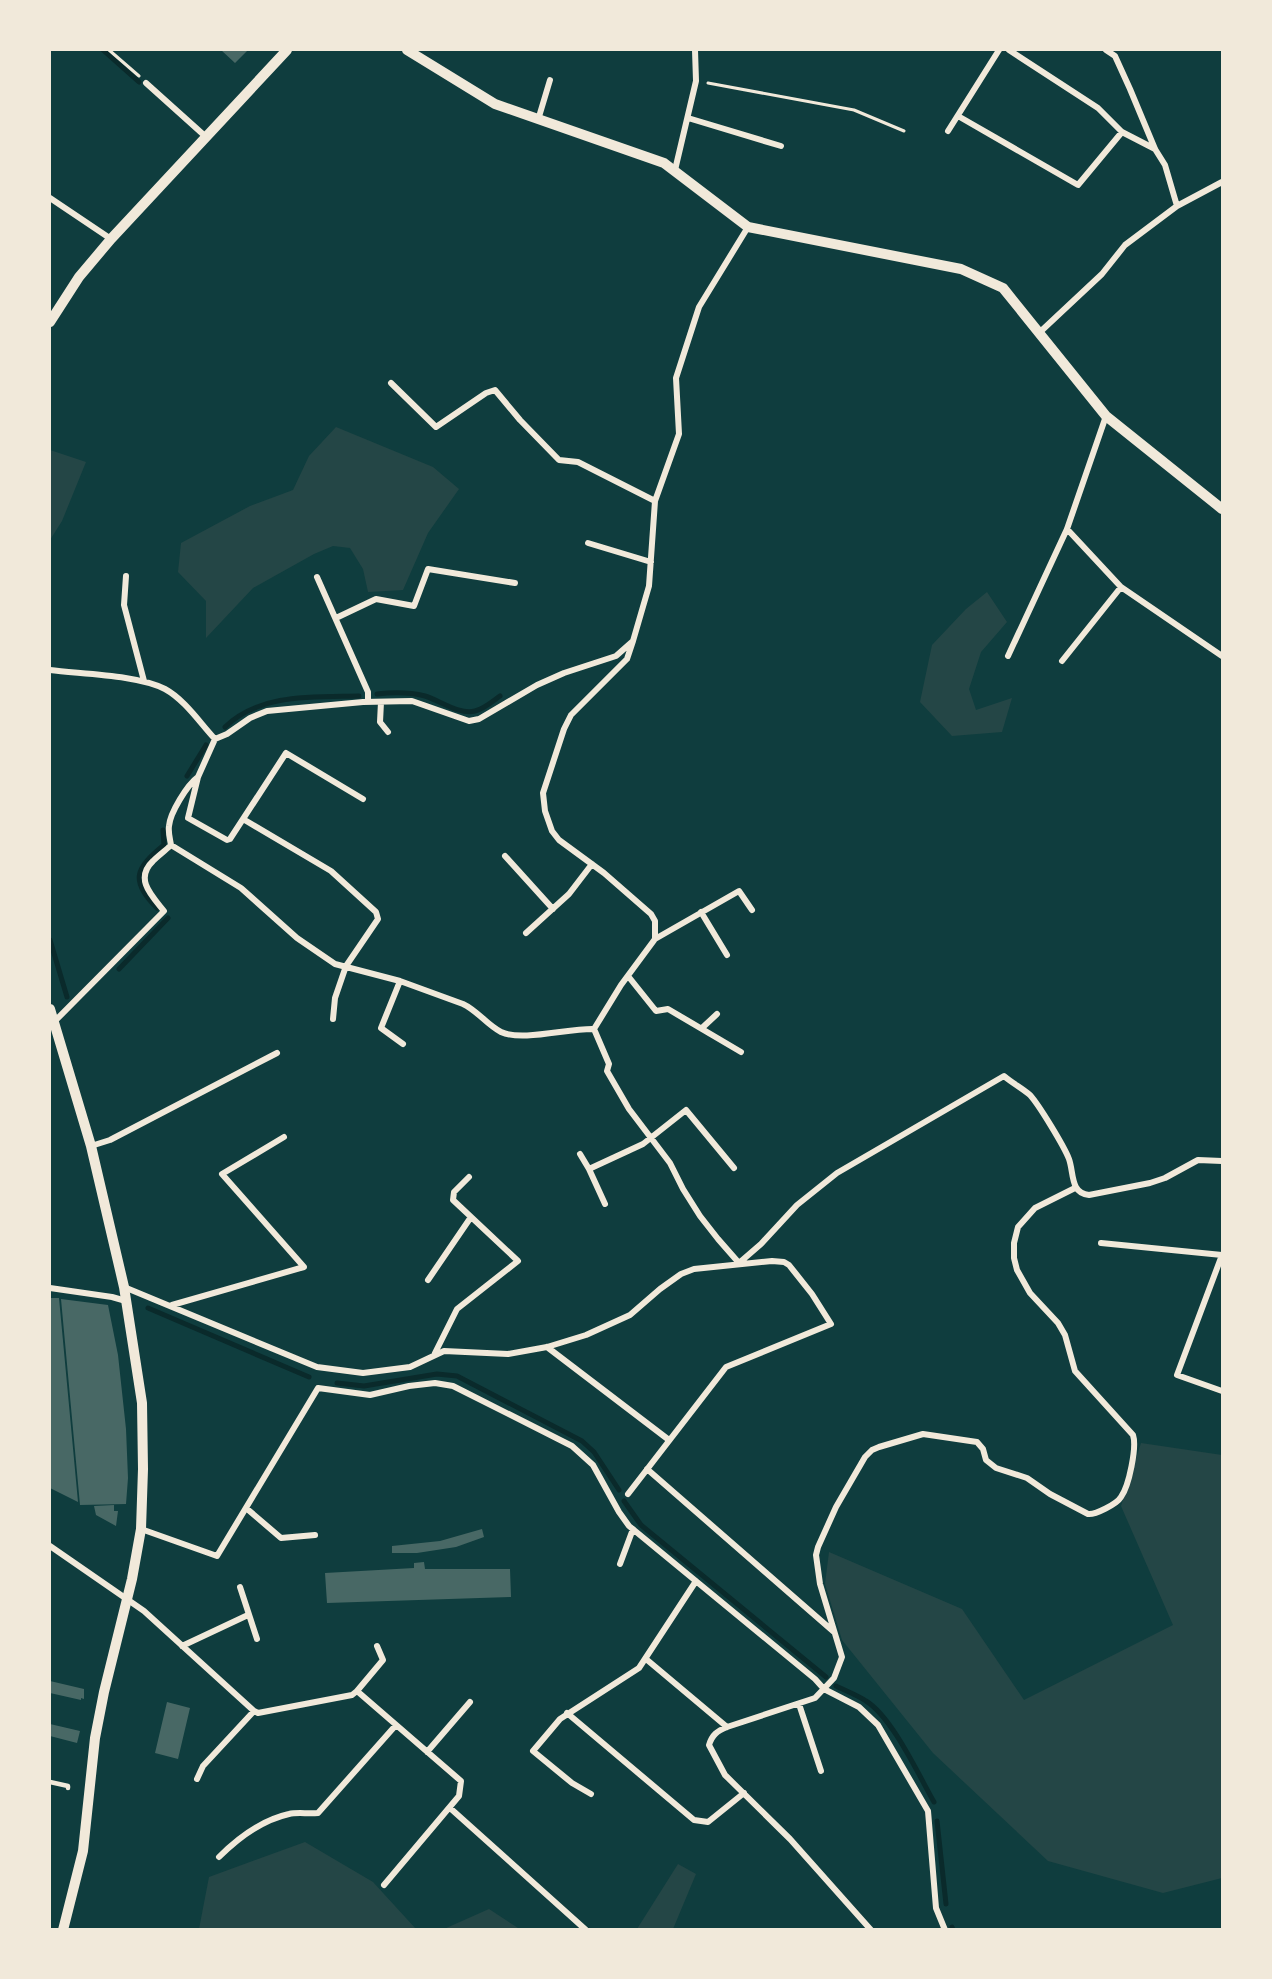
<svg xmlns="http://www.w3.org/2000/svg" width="1272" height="1979" viewBox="0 0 1272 1979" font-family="Barlow,sans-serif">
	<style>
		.green { fill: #244646 }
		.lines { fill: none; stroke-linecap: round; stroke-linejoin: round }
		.stream { stroke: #0a2a2b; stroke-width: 5 }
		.building { fill: #486865 }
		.path { stroke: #f1e9da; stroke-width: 3 }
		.service { stroke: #f1e9da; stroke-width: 4.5 }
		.minor { stroke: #f1e9da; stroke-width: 6 }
		.tertiary { stroke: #f1e9da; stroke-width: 10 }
	</style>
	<rect width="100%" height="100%" fill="#0f3d3e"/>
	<path class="green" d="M336 427 433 467 459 489 428 533 403 590 368 592 363 569 350 548 333 546 314 554 253 588 206 638V601L178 572 181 543 250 506 293 490 309 456Z
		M50 450 86 462 62 521 50 540Z
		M987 592 1007 622 981 652 969 689 976 710 1012 698 1002 732 952 736 920 702 932 645 966 609Z
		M1141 1443 1222 1455V1878L1163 1893 1048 1861 933 1753 842 1640 825 1584 829 1552 962 1609 1024 1700 1173 1625 1121 1506Z
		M305 1842 373 1882 416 1929H199L209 1877Z
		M678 1864 696 1874 673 1929H637Z
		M489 1909 518 1928V1929H444Z"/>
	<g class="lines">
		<path class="stream" d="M103 50 139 82
			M377 694C394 692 409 692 425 696 441 701 459 715 475 711 484 709 493 701 500 696
			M225 727C260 693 314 697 359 696
			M187 776 206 745
			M157 908C129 880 136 868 164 845L163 830
			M50 940 67 997
			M119 969 168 918
			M148 1308 309 1377
			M337 1383 364 1386 437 1374 457 1376 582 1441 594 1452 619 1490
			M624 1501 641 1525 826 1677
			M836 1686C846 1691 857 1695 866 1701 892 1717 918 1774 934 1802
			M937 1821 946 1904
			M952 1927 953 1930"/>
	</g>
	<path class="building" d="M221 50H248L235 63Z
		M50 1298H59L78 1502 50 1488Z
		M61 1299 108 1305 118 1355 126 1429 128 1478 126 1504 80 1505Z
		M114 1505V1511H118L116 1526 96 1515 94 1506Z
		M482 1529 484 1537 456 1547 417 1553H392V1546L440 1541Z
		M424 1562 425 1569H510L511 1597 327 1603 325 1573 414 1568V1563Z
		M50 1681 84 1689V1699L81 1698V1700L50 1693Z
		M167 1702 190 1708 178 1759 155 1753Z
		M50 1724 80 1731 77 1743 50 1736Z"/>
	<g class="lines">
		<path class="path" d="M109 50 139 76
			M708 83 854 110 904 131"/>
		<path class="service" d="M50 1782 68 1786V1788"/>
		<path class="minor" d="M1009 50 1098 108 1122 132 1155 149
			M1106 50 1115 56 1130 89 1155 149 1165 165 1177 206
			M146 83 205 136
			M958 116 1078 185 1122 132
			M688 118 781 146
			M538 120 550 80
			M948 131 999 50
			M675 170 696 81 695 50
			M50 198 111 239
			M1039 333 1102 274 1125 245 1177 206 1222 182
			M391 383 436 427 486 393 495 390 520 420 559 460 578 462 655 501
			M1067 529 1121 587 1222 656
			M588 543 651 562
			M126 576 124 605 144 681
			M317 577 368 692V702
			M336 618 376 599 414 606 428 569 515 583
			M633 641 627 659 571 715 564 729 543 793 545 811 552 831 559 840 604 873 651 914 655 921V939L621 985 594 1029 609 1064 607 1071 629 1109 670 1163 683 1189 700 1216 718 1239 739 1263 761 1244 797 1205 837 1173 1004 1076C1012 1083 1022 1088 1030 1095 1039 1105 1064 1146 1069 1159 1074 1173 1070 1193 1089 1195L1150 1183 1165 1178 1198 1160 1222 1161
			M1008 656 1067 529 1106 416
			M1062 661 1121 587
			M50 670C81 674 139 675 165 689 185 700 200 723 215 739L227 734 250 718 267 711 363 702 412 701 469 721 479 719 537 685 564 673 616 656 633 641 649 586 655 501 679 434 676 378 699 307 748 227
			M381 702 380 722 388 732
			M215 739 198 777 188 818 227 840 230 839 286 753 363 799
			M198 777C187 785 170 813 169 826 168 832 170 839 171 845L241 888 297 938 335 964 400 981 463 1004C478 1011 487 1025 501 1032 522 1042 569 1028 594 1029
			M243 819 331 871 376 912 378 919 346 966 335 998 333 1019
			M505 856 553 909
			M701 912 727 955
			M526 933 569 894 592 864
			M655 939 739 891 752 910
			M628 976 656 1011 668 1009 741 1052
			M400 981 381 1028 403 1044
			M54 1022 164 911C152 896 134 879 153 861 159 855 165 851 171 845
			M702 1028 717 1014
			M91 1146 110 1140 277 1053
			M580 1154 589 1169
			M605 1204 589 1169 643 1144 686 1110 734 1168
			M1101 1243 1222 1255
			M1222 1255 1177 1375 1222 1391
			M428 1280 471 1217
			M124 1287 317 1367 363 1373 410 1367 444 1351 508 1354 547 1347 586 1335 630 1315 660 1289 681 1274 694 1269 772 1261 784 1262 789 1265 812 1294 831 1324 726 1367 628 1494
			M50 1288 112 1297 126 1301
			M172 1305 304 1267 222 1174 284 1137
			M547 1347 669 1440
			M435 1353 457 1309 518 1261 453 1200 454 1192 469 1177
			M647 1469 834 1632
			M246 1508 281 1538 315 1535
			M141 1529 217 1556 318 1388 370 1395 409 1386 435 1383 453 1386 572 1446 593 1465 619 1512 629 1526 815 1679 824 1689 859 1707 878 1725 928 1811 936 1908 945 1930
			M50 1546 144 1611 254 1711 258 1713 352 1695 357 1691 461 1781 459 1796 384 1885
			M620 1564 633 1529
			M240 1587 257 1639
			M182 1646 248 1615
			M646 1659 727 1727
			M357 1691 383 1660 377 1646
			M799 1704 821 1771
			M567 1713 694 1820 708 1822 744 1793
			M427 1752 470 1702
			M197 1779 203 1766 254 1711
			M591 1794 572 1783 533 1751 560 1719 639 1668 696 1581
			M450 1808 586 1930
			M219 1857C238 1838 262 1820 289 1814 297 1812 308 1814 318 1813L396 1725
			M871 1930 790 1839 725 1775 709 1745C712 1735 717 1731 727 1727L815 1698 834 1678 842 1657 820 1584 816 1555 818 1547 836 1507 865 1457 872 1450 879 1447 923 1434 977 1442 983 1449 986 1460 996 1468 1027 1478 1050 1494 1088 1514C1095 1515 1117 1504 1121 1497 1129 1486 1137 1447 1133 1435L1075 1371 1065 1335 1058 1323 1030 1293 1017 1270 1014 1258V1243L1018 1227 1035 1208 1075 1188"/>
		<path class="tertiary" d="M407 50 495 104 664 163 748 227 961 269 1003 288 1106 416 1222 509
			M50 322 79 277 111 239 287 50
			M50 1009 91 1146 124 1287 142 1403 143 1469 141 1529 132 1579 104 1692 95 1738 83 1851 63 1930"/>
	</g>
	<rect width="1272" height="1979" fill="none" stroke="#f1e9da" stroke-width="102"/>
</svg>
